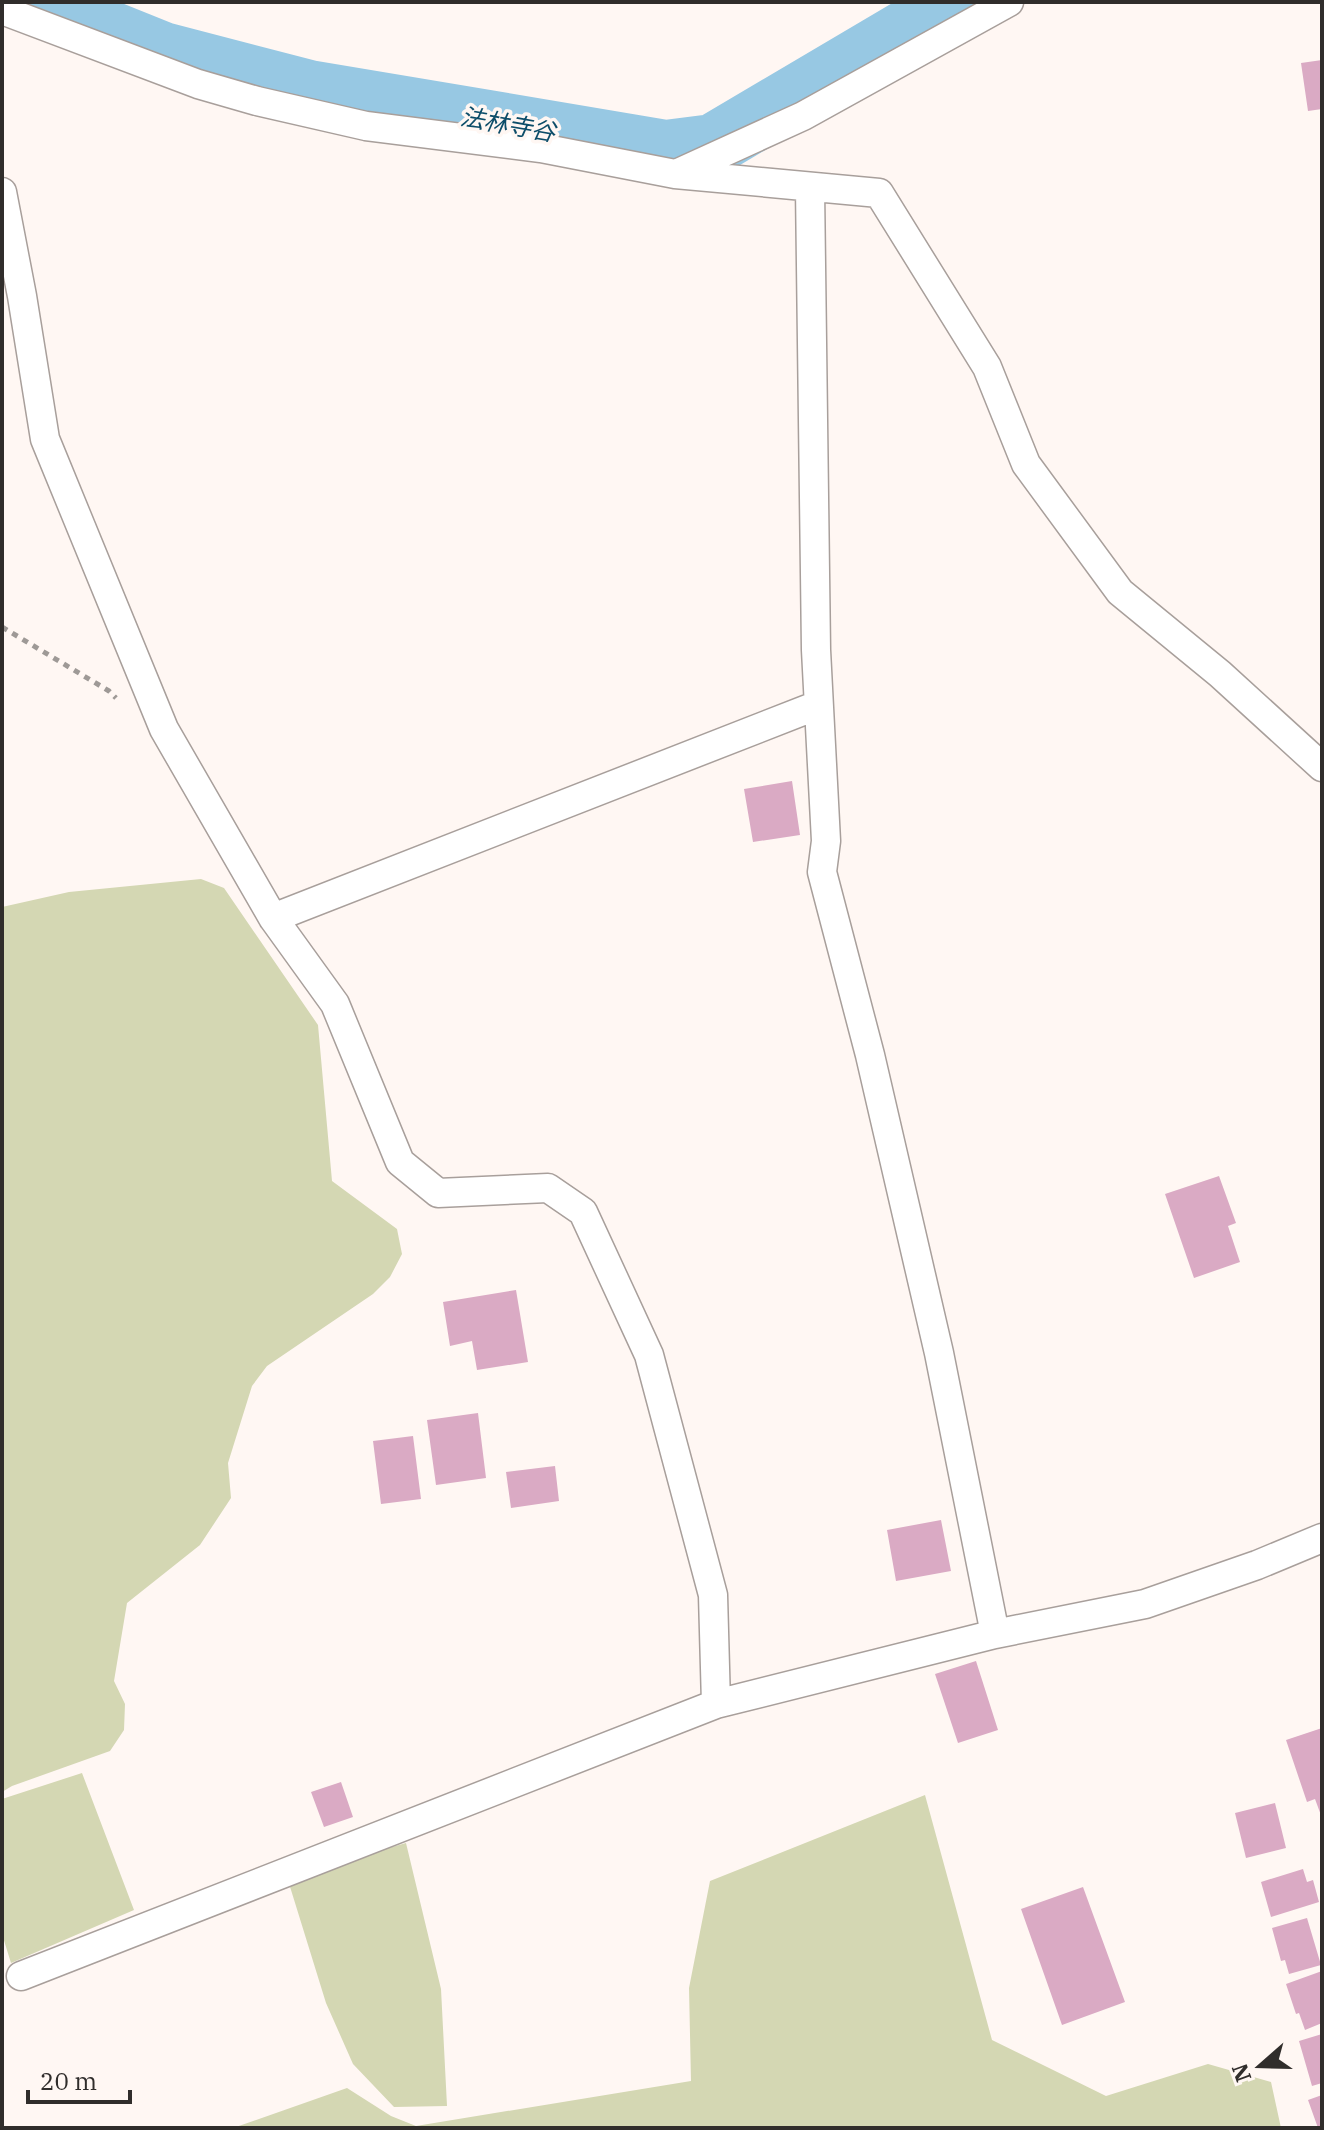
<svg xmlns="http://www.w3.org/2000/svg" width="1324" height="2130" viewBox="0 0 1324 2130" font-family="'IBM Plex Serif','Noto Sans JP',serif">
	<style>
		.green { fill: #d4d7b3 }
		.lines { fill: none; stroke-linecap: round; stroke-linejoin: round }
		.river { stroke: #97c8e3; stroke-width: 62 }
		.building { fill: #daaac4 }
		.street-casing { stroke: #a89f9b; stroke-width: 31 }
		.path { stroke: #9e9996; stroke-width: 5; stroke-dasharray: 6 6; stroke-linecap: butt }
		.street { stroke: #fff; stroke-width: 28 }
		.labels { text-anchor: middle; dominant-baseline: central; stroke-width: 7; stroke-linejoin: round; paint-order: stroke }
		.water-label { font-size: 24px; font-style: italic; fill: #0d4d69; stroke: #fff7f3 }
	</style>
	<rect width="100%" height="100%" fill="#fff7f3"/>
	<path class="green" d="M201 879 224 888 318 1025 332 1181 397 1229 402 1254 390 1277 373 1294 267 1366 252 1386 228 1463 231 1498 200 1545 127 1603 114 1681 125 1704 124 1730 110 1751 12 1786 2 1792V907L69 892Z
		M82 1773 134 1910 11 1963 2 1934V1799Z
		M925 1795 992 2040 1106 2096 1208 2064 1271 2082 1281 2128H233L347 2088 391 2116 416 2126 691 2081 689 1988 710 1881Z
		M406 1843 441 1989 447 2106 394 2107 353 2064 326 2003 287 1877Z"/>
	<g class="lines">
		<path class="river" d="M36 2 163 53 309 91 666 151 713 145 955 2"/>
	</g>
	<path class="building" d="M1322 60V109L1308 111 1301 63Z
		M792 781 800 835 753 842 744 789Z
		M1219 1176 1236 1223 1228 1226 1240 1262 1194 1278 1165 1194Z
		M516 1290 528 1362 477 1370 472 1341 450 1346 443 1302Z
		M478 1413 486 1478 436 1485 427 1420Z
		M413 1436 421 1499 381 1504 373 1441Z
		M555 1466 559 1501 511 1508 506 1472Z
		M941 1520 951 1571 896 1581 887 1530Z
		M976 1661 998 1730 958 1743 935 1674Z
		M1322 1728V1818L1315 1799 1307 1802 1286 1740Z
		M341 1782 353 1817 324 1827 311 1792Z
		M1275 1803 1286 1848 1246 1858 1235 1813Z
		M1303 1869 1307 1882 1313 1880 1319 1902 1271 1917 1261 1882Z
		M1083 1887 1125 2002 1062 2025 1021 1909Z
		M1307 1918 1321 1965 1289 1974 1285 1960 1281 1961 1272 1928Z
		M1322 1971V2023L1305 2030 1299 2013 1296 2014 1286 1984Z
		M1322 2034V2083L1312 2086 1299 2041Z
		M1322 2095V2128H1318L1308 2100Z"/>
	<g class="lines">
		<defs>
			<path id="street" d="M2 10 198 84 257 101 366 126 541 148 675 174 879 193 987 367 1026 464 1120 592 1220 674 1322 767
				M676 174 803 116 1009 2
				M810 188 816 650 826 841 822 872 870 1055 939 1353 995 1634
				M2 192 22 296 45 439 164 729 273 918 335 1004 400 1162 438 1193 548 1188 583 1212 649 1355 713 1595 716 1704
				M273 918 818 705
				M21 1976 716 1704 995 1634 1145 1604 1257 1565 1322 1538"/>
		</defs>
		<use href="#street" class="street-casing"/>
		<path class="path" d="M2 627 109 691 116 698"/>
		<use href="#street" class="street"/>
	</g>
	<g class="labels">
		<g class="water-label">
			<text transform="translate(508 124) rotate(10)">法林寺谷</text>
		</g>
	</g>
	<rect width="1324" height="2130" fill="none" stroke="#302d2b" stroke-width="8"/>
	<g transform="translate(1260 2066) rotate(250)" stroke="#fff7f3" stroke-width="6" paint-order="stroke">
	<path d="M0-6L14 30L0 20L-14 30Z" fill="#302d2b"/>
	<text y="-12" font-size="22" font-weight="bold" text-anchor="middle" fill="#302d2b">N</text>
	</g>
	<path d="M28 2090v12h102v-12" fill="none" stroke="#302d2b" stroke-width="4"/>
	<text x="40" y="2090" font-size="24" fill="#302d2b" stroke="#fff7f3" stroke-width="6" paint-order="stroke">20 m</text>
</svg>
